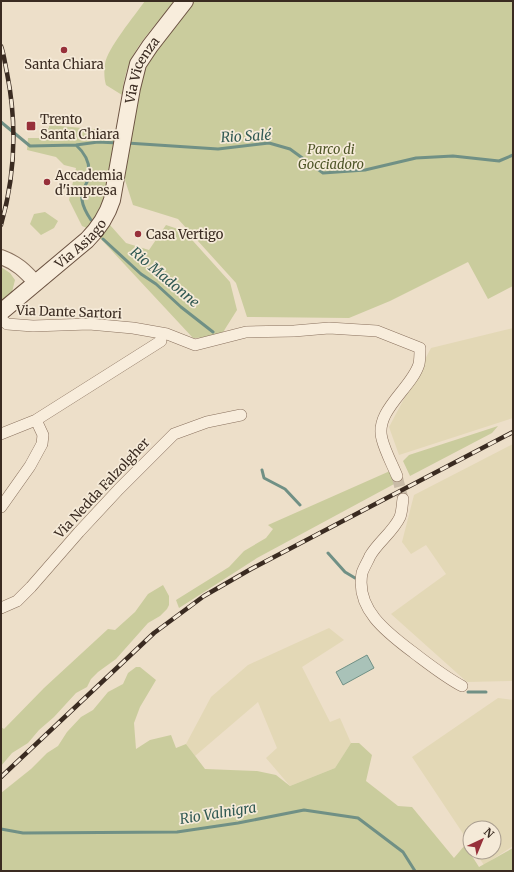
<svg xmlns="http://www.w3.org/2000/svg" width="514" height="872" viewBox="0 0 514 872" font-family="Merriweather,serif">
	<style>
		.farmland { fill: #e3d8b6 }
		.green { fill: #cacc9d }
		.water { fill: #a9c2b8; stroke: #709085 }
		.lines { fill: none; stroke-linecap: round; stroke-linejoin: round }
		.stream { stroke: #709085; stroke-width: 3 }
		.minor-tunnel { stroke: #c9bba7; stroke-width: 11; stroke-dasharray: 11 5.5; stroke-linecap: butt }
		.minor-casing { stroke: #89715e; stroke-width: 12 }
		.tertiary-casing { stroke: #89715e; stroke-width: 16 }
		.secondary-casing { stroke: #6b5241; stroke-width: 18 }
		.minor { stroke: #f8eddc; stroke-width: 11 }
		.tertiary { stroke: #f8eddc; stroke-width: 14 }
		.secondary { stroke: #f8eddc; stroke-width: 16 }
		.rail-casing { stroke: #3a2b21; stroke-width: 4.5 }
		.rail { stroke: #f5ead8; stroke-width: 3; stroke-dasharray: 9; stroke-linecap: butt }
		.poi-dot { fill: #97303a; stroke: #f5ead8; stroke-width: 1.5 }
		.labels { text-anchor: middle; dominant-baseline: central; stroke-width: 3.5; stroke-linejoin: round; paint-order: stroke }
		.poi-label { font-size: 13px; fill: #3a2b21; stroke: #f5ead8; text-anchor: start }
		.street-label { font-size: 13px; fill: #3a2b21; stroke: #f5ead8 }
		.park-label { font-size: 13px; font-style: italic; fill: #4f5628; stroke: #f5ead8 }
		.water-label { font-size: 14px; font-style: italic; fill: #315953; stroke: #f5ead8 }
	</style>
	<rect width="100%" height="100%" fill="#eddfc9"/>
	<path class="farmland" d="M513 328V418L399 455 389 427 431 348Z
		M513 444V681L467 682 391 614 446 574 426 545 411 554 402 542 414 495Z
		M329 628 344 640 302 667 330 722 340 718 351 743 335 768 290 786 266 758 277 748 258 702 195 756 186 744 211 697 248 665Z
		M498 698 513 700V846L484 865 475 852H494V828H470V844L412 757Z"/>
	<path class="green" d="M145 1H175C160 20 138 42 129 64 125 74 123 85 122 95L106 85C104 79 104 70 105 64 107 49 135 15 145 1Z
		M192 1H513V286L488 299 468 262 390 301 349 318 247 317 236 283 178 219 133 205 124 177 138 76Z
		M49 125 116 131 105 199 97 216 89 229 82 226 69 200 76 168 64 165 56 157 27 150 28 138H42L43 127 49 128Z
		M45 212 58 221 54 228 41 235 30 224 34 214Z
		M110 225 126 243 149 250 166 225 184 231 230 282 237 310 220 337 193 338 99 237Z
		M1 267 10 273 15 280 12 292 1 301Z
		M498 426 492 433 410 476 403 461 409 455Z
		M390 471 396 483 257 558 179 608 176 600 229 567 244 551 266 538 273 529 268 525Z
		M163 585 169 596V605L167 609 160 616 148 623 116 659 98 672 91 679 87 687 76 693 54 717 39 730 28 743 12 753 1 766V727L4 729 44 688 108 629 115 630 135 612 148 594Z
		M136 667H140L156 680 140 707 134 723 136 749 150 740 171 735 176 748 186 744 205 769 257 771 276 775 290 786 335 768 351 743H359L372 755 366 781 398 806 412 807 454 858 465 845 479 867 513 848V871H1V793L31 769 47 753 58 746 67 732 81 717 93 710 108 692 123 684 128 673Z"/>
	<path class="water" d="M367 655 374 668 343 685 336 672Z"/>
	<g class="lines">
		<path class="stream" d="M1 122 30 146 76 145 98 142 118 143
			M127 143 218 149 269 143 290 149 323 173 365 170 416 158 453 156 499 161 513 155
			M76 145C87 155 92 168 87 182 84 188 81 193 82 200 83 207 87 214 91 220
			M103 239 141 274 156 284 181 307 213 332
			M262 470 264 478 285 489 300 505
			M328 553 345 572 355 578
			M468 692H486
			M1 829 23 833 177 832 238 823 304 810 358 818 403 852 415 871"/>
		<path class="minor-tunnel" d="M397 476 403 499"/>
		<defs>
			<path id="minor" d="M1 319 7 324 33 326 89 324 133 328 167 334 195 345 246 332 294 331 329 328 377 331 420 348C420 353 420 359 419 364 412 388 374 411 382 439 385 451 392 464 397 476
				M1 434 36 420 161 341
				M403 499C402 505 402 512 400 517 393 532 378 542 370 556 368 561 364 567 362 573 355 610 389 634 414 653 430 665 445 677 462 686
				M1 507 30 466 42 444 43 435 36 420
				M1 608 17 601 31 587 79 532 119 489 174 434 207 422 241 415"/>
			<path id="tertiary" d="M1 257C17 263 24 270 36 283"/>
			<g id="secondary">
				<path id="s1" d="M1 312 87 240C99 228 107 216 112 200L132 88 138 64 150 46 185 1"/>
			</g>
		</defs>
		<use href="#minor" class="minor-casing"/>
		<use href="#tertiary" class="tertiary-casing"/>
		<use href="#secondary" class="secondary-casing"/>
		<use href="#minor" class="minor"/>
		<use href="#tertiary" class="tertiary"/>
		<use href="#secondary" class="secondary"/>
		<defs>
			<path id="rail" d="M1 46C4 54 5 64 7 73 17 123 15 176 1 225
				M1 777 154 633 204 596 251 569 513 432"/>
		</defs>
		<use href="#rail" class="rail-casing"/>
		<use href="#rail" class="rail"/>
	</g>
	<g class="poi-dot">
		<circle cx="64" cy="50" r="4"/>
		<rect x="26" y="121" width="10" height="10" rx="2"/>
		<circle cx="47" cy="182" r="4"/>
		<circle cx="138" cy="234" r="4"/>
	</g>
	<g class="labels">
		<g class="poi-label">
			<text x="64" y="64" text-anchor="middle">Santa Chiara</text>
			<text x="40" y="119">Trento<tspan x="40" dy="15">Santa Chiara</tspan></text>
			<text x="55" y="175">Accademia<tspan x="55" dy="15">d'impresa</tspan></text>
			<text x="146" y="234">Casa Vertigo</text>
		</g>
		<g class="street-label">
			<text stroke="none"><textPath href="#s1" startOffset="294">Via Vicenza</textPath></text>
			<text stroke="none"><textPath href="#s1" startOffset="105">Via Asiago</textPath></text>
			<text transform="translate(69 312) rotate(2)">Via Dante Sartori</text>
			<text transform="translate(102 488) rotate(-47)">Via Nedda Falzolgher</text>
		</g>
		<g class="park-label">
			<text x="331" y="149">Parco di<tspan x="331" dy="15">Gocciadoro</tspan></text>
		</g>
		<g class="water-label">
			<text transform="translate(246 136) rotate(-3)">Rio Salé</text>
			<text transform="translate(165 277) rotate(40)">Rio Madonne</text>
			<text transform="translate(218 813) rotate(-9)">Rio Valnigra</text>
		</g>
	</g>
	<rect width="514" height="872" fill="none" stroke="#3a2b21" stroke-width="4"/>
	<g transform="translate(482 840) rotate(44)"><circle r="19" fill="#f5ead8" stroke="#aa9e8f"/>
	<path d="M0-3L7 15L0 10L-7 15Z" fill="#97303a"/>
	<text y="-6" font-size="11" font-weight="bold" text-anchor="middle" fill="#3a2b21">N</text>
	</g>
</svg>
